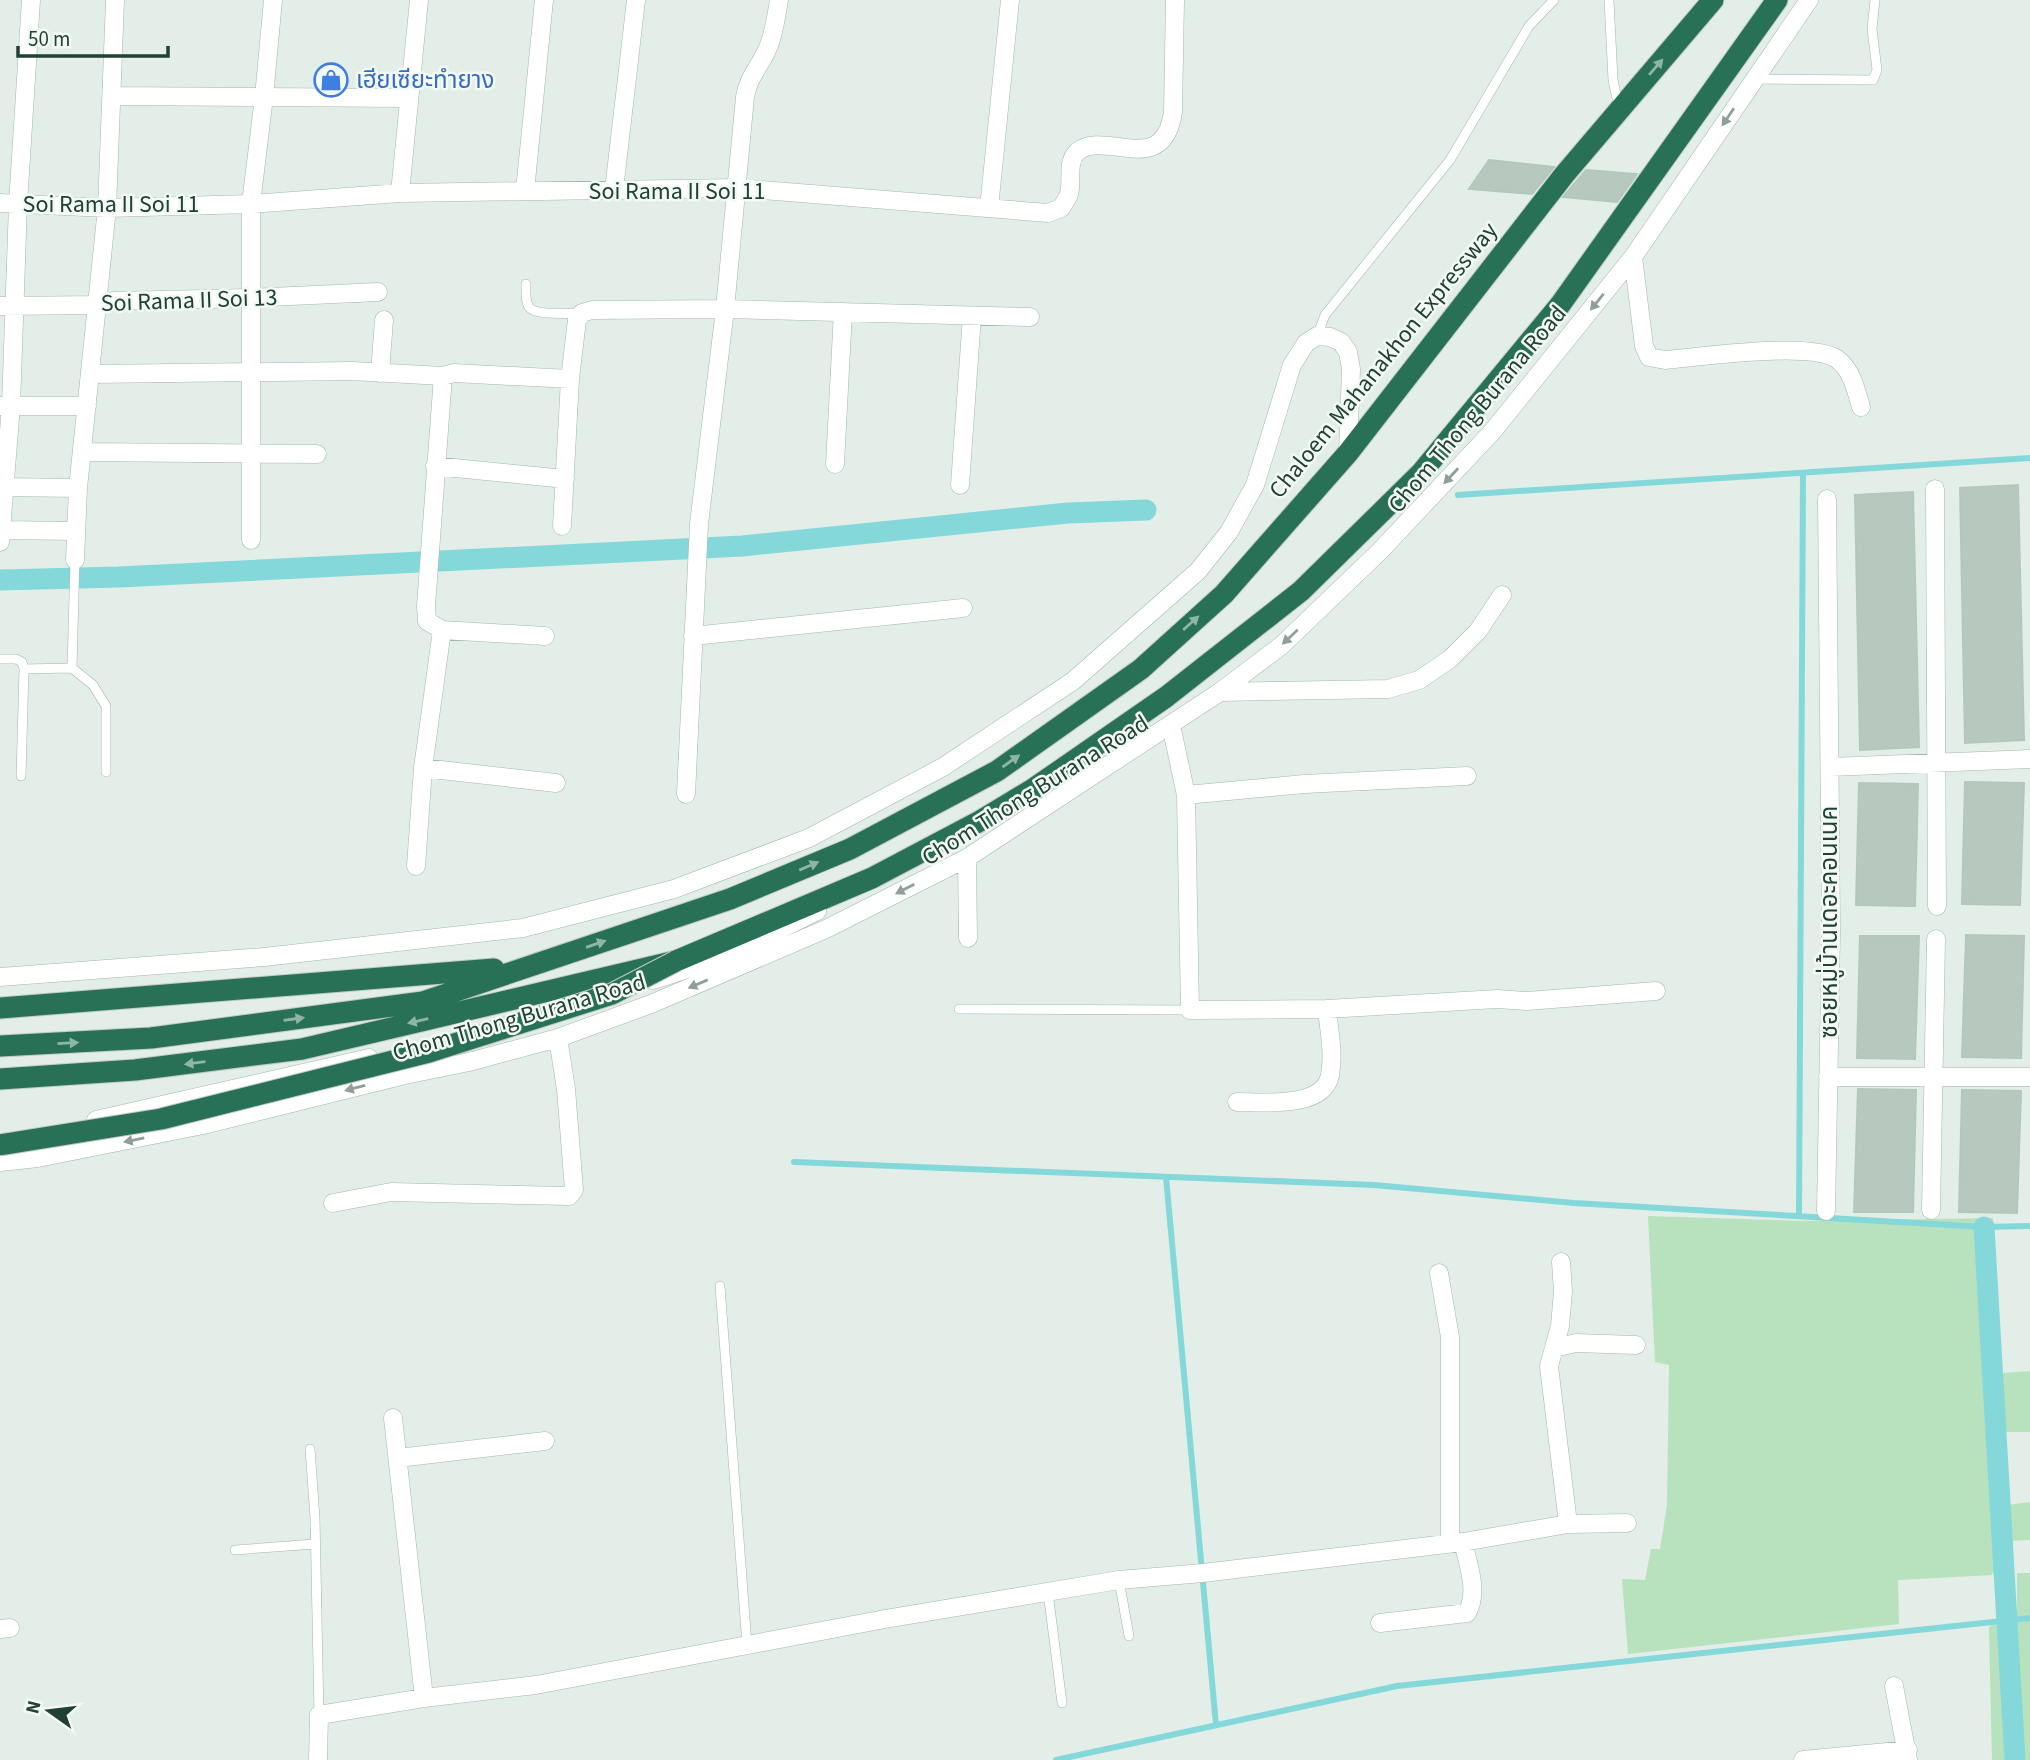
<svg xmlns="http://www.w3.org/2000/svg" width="2030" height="1760" font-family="'Source Sans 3','Noto Sans Thai',sans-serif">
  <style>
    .green { fill: #b8e1bd }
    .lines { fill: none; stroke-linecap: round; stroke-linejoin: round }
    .stream { stroke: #84d8d9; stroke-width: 6 }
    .canal { stroke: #84d8d9; stroke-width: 21 }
    .building { fill: #b7c9bf; stroke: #b3c8bd; stroke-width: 2 }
    .service-casing { stroke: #a4b7ad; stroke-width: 10 }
    .minor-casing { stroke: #a4b7ad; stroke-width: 19 }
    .motorway-casing { stroke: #c1cac6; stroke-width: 23 }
    .service { stroke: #fff; stroke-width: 9 }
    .minor { stroke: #fff; stroke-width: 18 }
    .motorway { stroke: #287157; stroke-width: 21 }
    .motorway-bridge-casing { stroke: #c1cac6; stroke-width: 23; stroke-linecap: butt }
    .motorway-bridge { stroke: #287157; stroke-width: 21 }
    .oneway { fill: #8eb6a6 }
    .oneway2 { fill: #90a099 }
    .labels { text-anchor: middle; stroke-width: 5; stroke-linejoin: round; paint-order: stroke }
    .shop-label { font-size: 24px; fill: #366cbe; stroke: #f3faf5; text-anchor: start }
    .street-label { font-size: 24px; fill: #204133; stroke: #f3faf5 }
  </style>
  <rect width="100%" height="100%" fill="#e2eee7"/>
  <path class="green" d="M1648 1216 1803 1221 1993 1218 2002 1373 2030 1371V1432H2005L2008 1505 2030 1502V1540L2008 1541 1992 1575 1898 1580 1899 1624 1628 1654 1622 1579 1645 1580 1651 1549H1660L1667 1505 1669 1365 1655 1362Z
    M2017 1573H2030V1760H1992L1989 1627 2017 1610Z"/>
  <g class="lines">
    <path class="stream" d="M1458 495 2030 458
      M794 1162 1374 1185 1574 1203 1984 1227 2030 1226
      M1166 1177 1216 1725
      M1799 1216 1803 474
      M1056 1760 1397 1686 2030 1618"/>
    <path class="canal" d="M0 580 119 577 742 546 1068 513 1146 510
      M1984 1227 2015 1760"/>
  </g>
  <path class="building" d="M1489 160 1554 167 1532 194 1469 189Z
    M1586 170 1637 174 1617 202 1563 197Z
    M2018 485 2024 740 1965 743 1960 488Z
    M1913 492 1919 747 1860 750 1855 495Z
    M1965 782 2024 783 2020 905 1962 904Z
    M1859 783 1918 784 1915 906 1856 905Z
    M1966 935 2024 936 2021 1058 1962 1057Z
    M1860 936H1919L1915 1059 1857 1058Z
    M1858 1089 1916 1090 1913 1212H1854Z
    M1962 1090 2021 1091 2017 1213 1959 1212Z"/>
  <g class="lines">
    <defs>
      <path id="service" d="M1609 0 1613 80 1619 108
        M1754 79 1873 80 1877 70 1872 29 1875 0
        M526 284C526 290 525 302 529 307 535 316 570 313 581 313
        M1317 336 1325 315 1450 160 1529 26 1554 0
        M0 659H16L22 662 24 669 21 776
        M72 668 75 560
        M24 669 72 668 93 685 106 706V772
        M959 1009 1190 1010
        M720 1286 747 1645
        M310 1449 315 1518 319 1715
        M235 1550 315 1544
        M1119 1580 1129 1636
        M1048 1592 1062 1703"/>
      <path id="minor" d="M112 96 409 98
        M614 190 636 0
        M525 191 544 0
        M400 193 419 0
        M0 203 107 208 251 204 400 193 738 188 1048 213 1061 208C1064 203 1068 198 1069 194 1073 180 1066 163 1077 152 1104 128 1163 180 1173 112L1175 0
        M989 208 1010 0
        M1633 257 1644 346 1649 357 1665 360C1701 357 1810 341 1837 359 1852 370 1856 390 1861 407
        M0 306 99 305 114 301 251 298 378 292
        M380 373 384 320
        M91 374 352 371 443 376
        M0 406H87
        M82 452 317 454
        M835 464 843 312
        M435 466 565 479
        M960 485 972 316
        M0 487 78 488
        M1935 489 1937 906
        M562 526 570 379 577 320 582 313 592 310 725 309 1030 317
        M0 530 76 531
        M251 540V204L264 97 273 0
        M0 542 11 406 18 204 31 0
        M75 560 78 488 107 208 115 0
        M442 630 545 636
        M693 636 963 608
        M1220 692 1388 689 1419 680 1450 659 1478 631 1502 595
        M1171 725 1186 795 1190 1010 1327 1009 1497 999 1527 1001 1656 991
        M1830 767 2030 759
        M423 768 556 783
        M686 794 699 524 725 309 745 97C748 78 759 67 767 50 774 35 776 17 779 0
        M1186 795 1304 784 1467 776
        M967 858 968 938
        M416 866 423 768 442 630 427 621 426 606 443 376 454 373 570 379
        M0 977 264 957 523 928 674 889 809 838 943 767 1073 681 1198 571 1229 532 1255 485 1292 365 1306 343 1317 336 1330 337 1341 342 1348 352 1351 369 1348 453
        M653 980C710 963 764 938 817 911
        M1828 1077H2030
        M1237 1102C1262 1102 1324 1109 1330 1075 1334 1053 1329 1030 1327 1009
        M96 1120 369 1058
        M0 1162 38 1158 203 1125 405 1075 469 1062 558 1038 651 1004 826 929 967 858 1220 692 1282 645 1380 551 1492 432 1633 257 1809 0
        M333 1203 391 1192 569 1196 574 1190 566 1089 558 1038
        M1931 1210 1936 939
        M1826 1211 1831 931 1827 499
        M1561 1262 1563 1291 1560 1326 1549 1366 1568 1524
        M1439 1273 1450 1337V1542
        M1554 1348 1576 1343 1636 1345
        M393 1418 424 1698
        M398 1458 545 1441
        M1380 1623 1467 1613C1479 1592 1468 1564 1463 1542
        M0 1629 10 1628
        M1894 1686 1908 1760
        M318 1760 319 1715 424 1698 536 1685 885 1619 1119 1580 1203 1573 1463 1542 1568 1524 1627 1523
        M1803 1760 1908 1750"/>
      <path id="motorway" d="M0 1008 494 969
        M0 1046 151 1038 423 1002 730 899 850 849 997 771 1141 669 1224 594 1348 453 1564 175 1713 0
        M0 1079 135 1070 302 1049 676 961 872 878 980 821 1033 789 1166 697 1301 591 1421 473 1560 305 1777 0"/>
    </defs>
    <use href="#service" class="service-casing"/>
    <use href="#minor" class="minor-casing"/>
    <use href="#motorway" class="motorway-casing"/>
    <use href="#service" class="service"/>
    <use href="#minor" class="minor"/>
    <use href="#motorway" class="motorway"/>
    <defs>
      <path id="motorway-bridge" d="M0 1145 161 1119 429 1052 612 994 676 961"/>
    </defs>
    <use href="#motorway-bridge" class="motorway-bridge-casing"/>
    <use href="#motorway-bridge" class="motorway-bridge"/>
  </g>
  <defs><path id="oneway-solid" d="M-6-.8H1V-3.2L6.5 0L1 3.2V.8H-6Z" transform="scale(1.75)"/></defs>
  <g class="oneway">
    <use href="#oneway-solid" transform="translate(1656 67) rotate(-49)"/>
    <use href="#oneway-solid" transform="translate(1191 623) rotate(-42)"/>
    <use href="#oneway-solid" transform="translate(1011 761) rotate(-35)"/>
    <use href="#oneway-solid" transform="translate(809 866) rotate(-23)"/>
    <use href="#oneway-solid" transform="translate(596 944) rotate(-19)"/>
    <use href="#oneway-solid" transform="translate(294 1019) rotate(-8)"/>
    <use href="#oneway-solid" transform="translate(418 1021) rotate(167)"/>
    <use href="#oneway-solid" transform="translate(68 1043) rotate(-3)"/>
    <use href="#oneway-solid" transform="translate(195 1063) rotate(173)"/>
  </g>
  <g class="oneway2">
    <use href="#oneway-solid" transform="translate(1728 117) rotate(124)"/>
    <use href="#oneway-solid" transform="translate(1597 302) rotate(129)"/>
    <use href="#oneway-solid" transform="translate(1451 476) rotate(133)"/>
    <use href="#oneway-solid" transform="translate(1290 637) rotate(137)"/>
    <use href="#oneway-solid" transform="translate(905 889) rotate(153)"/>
    <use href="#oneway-solid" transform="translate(698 984) rotate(157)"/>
    <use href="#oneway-solid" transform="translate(355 1088) rotate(165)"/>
    <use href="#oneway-solid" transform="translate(134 1140) rotate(168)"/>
  </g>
  <defs>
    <symbol id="shop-ring" viewBox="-11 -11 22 22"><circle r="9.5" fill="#f3faf5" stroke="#3f7fe0" stroke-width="1.5"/><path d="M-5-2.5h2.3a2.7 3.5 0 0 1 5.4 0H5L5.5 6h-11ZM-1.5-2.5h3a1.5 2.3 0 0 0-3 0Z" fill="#3f7fe0"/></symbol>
  </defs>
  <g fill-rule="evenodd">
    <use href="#shop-ring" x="312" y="61" width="38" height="38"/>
  </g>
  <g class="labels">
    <g class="shop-label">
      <text x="356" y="88">เฮียเซียะทำยาง</text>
    </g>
    <g class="street-label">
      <text x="677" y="199">Soi Rama II Soi 11</text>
      <text x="111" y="212">Soi Rama II Soi 11</text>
      <text transform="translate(189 300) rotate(-2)" y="8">Soi Rama II Soi 13</text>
      <text transform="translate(1383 360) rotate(-51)" y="8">Chaloem Mahanakhon Expressway</text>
      <text transform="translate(1477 409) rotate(-50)" y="8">Chom Thong Burana Road</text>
      <text transform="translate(1035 790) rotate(-32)" y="8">Chom Thong Burana Road</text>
      <text transform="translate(1829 922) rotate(-90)" y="8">ซอยหมู่บ้านเดอะคอนเนค</text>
      <text transform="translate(519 1017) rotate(-16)" y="8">Chom Thong Burana Road</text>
    </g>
  </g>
  <g transform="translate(49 1711) rotate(284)" stroke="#f3faf5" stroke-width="5" paint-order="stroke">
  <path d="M0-5L12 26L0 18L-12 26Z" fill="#204133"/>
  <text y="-10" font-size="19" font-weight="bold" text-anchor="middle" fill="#204133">N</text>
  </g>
  <path d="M18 46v10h150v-10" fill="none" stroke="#204133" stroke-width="3.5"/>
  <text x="28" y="46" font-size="21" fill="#204133" stroke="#f3faf5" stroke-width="5" paint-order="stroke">50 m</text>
</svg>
